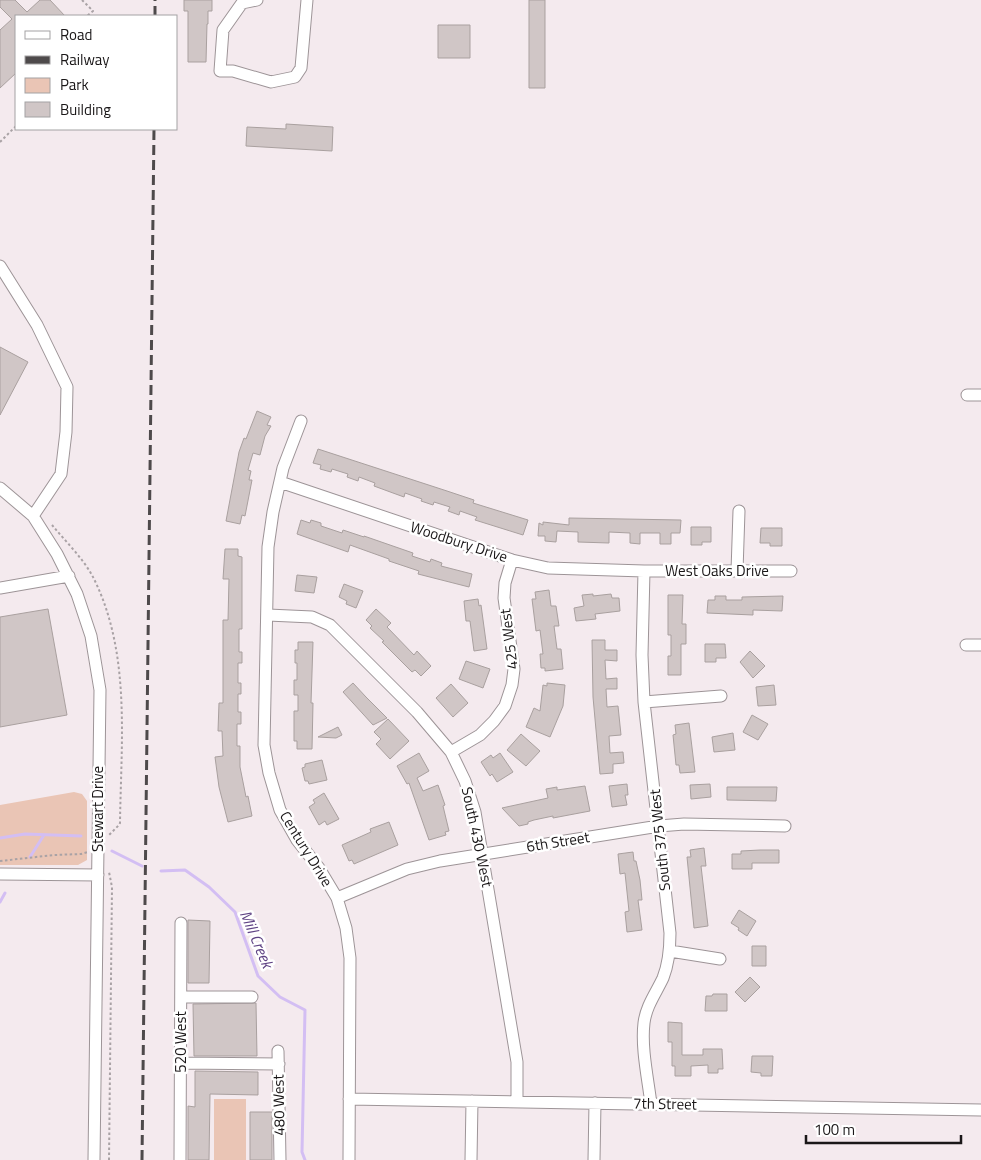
<svg xmlns="http://www.w3.org/2000/svg" width="981" height="1160" font-family="'Titillium Web',sans-serif">
  <style>
    .green { fill: #eac5b5 }
    .lines { fill: none; stroke-linecap: round; stroke-linejoin: round }
    .stream { stroke: #d3bef3; stroke-width: 3 }
    .building { fill: #d0c6c6; stroke: #a9a09f }
    .minor-casing { stroke: #9d9497; stroke-width: 13 }
    .path { stroke: #a9a2a5; stroke-width: 2; stroke-dasharray: 2.5 2.5; stroke-linecap: butt }
    .minor { stroke: #fff; stroke-width: 11 }
    .rail { stroke: #4e4a4b; stroke-width: 3; stroke-dasharray: 10 5; stroke-linecap: butt }
    .labels { text-anchor: middle; stroke-width: 5; stroke-linejoin: round; paint-order: stroke }
    .street-label { font-size: 15px; fill: #1a1718; stroke: #fff }
    .water-label { font-size: 16px; font-style: italic; fill: #5f4384; stroke: #fff }
  </style>
  <rect width="100%" height="100%" fill="#f4eaee"/>
  <path class="green" d="M74 792 82 794 87 801V860L78 865H0V805Z
    M214 1099H246V1160H214Z"/>
  <g class="lines">
    <path class="stream" d="M0 838 25 834 81 836
      M112 851 142 866
      M30 857 44 835
      M161 871 185 870 209 887 235 912 258 976 280 997 305 1010 302 1152 305 1160
      M0 902 5 893"/>
  </g>
  <path class="building" d="M0 0H15L27 12 40 0H50L65 16H16V73L0 88V30L12 19 0 7Z
    M184 0H212V11H208V24H207L206 62H188V11H184Z
    M529 0H545V88H529Z
    M438 25H470V58H438Z
    M286 124 333 127 332 151 246 146 247 127 286 129Z
    M0 347 28 362 0 415Z
    M257 411 271 417 267 425 271 426 265 436 260 455 253 453 248 470 251 471 249 480H252L245 516 242 515 240 524 226 521 239 452 244 438 246 439Z
    M318 449 447 491 474 500 473 503 528 520 523 535 475 520 477 517 460 511 459 515 448 511 450 507 434 502 433 505 421 501 422 499 405 493 404 497 393 493 374 486 375 483 359 477 358 481 347 477 348 474 332 469 331 472 320 469 321 465 313 463Z
    M569 518 681 520 680 533H671V544H660V533H640V544L630 543V533L609 532V543L578 542V532L557 531 556 542 545 541V536H538L539 523 543 525V522L569 525Z
    M301 520 310 523 311 520 321 523V526L342 533 343 530 364 537V536L413 553 412 556 430 562 431 559 442 563 441 566 472 574 469 587 418 574 419 571 389 561V559L350 545 348 552 297 534Z
    M691 527H711V542H702V545H691Z
    M761 528H782V546H770V543H760Z
    M225 549H238V556L242 557V629H239V652H242V663H238V683H241V694H238V712H241V724H237V746H240V767L246 797 248 796 252 816 228 822 219 787 215 757 223 756 222 731H218L219 703H223V620H228L229 579H223Z
    M297 575 317 577 314 593 295 591Z
    M344 584 363 591 356 608 346 604 347 601 339 597Z
    M549 590 551 606H556L559 626H554L557 649H561L563 669 545 671V668H541L540 654H543L540 630 536 631 532 599H536L535 592Z
    M593 594V596L611 594 612 598H619L620 611 595 614 596 619 576 621 574 608 584 606 582 595Z
    M668 595H683L682 624H686V644H681V675H668V656H671V635H668Z
    M715 596H726V600H742V597L783 596 782 611 753 610V615L707 613 708 600H715Z
    M478 599 479 606 481 605 487 649 474 651 470 621H466L464 601Z
    M48 609 67 715 0 727V617Z
    M376 609 391 623 387 627 414 655 417 651 431 666 421 676 415 670 412 672 382 642 384 641 370 628 372 626 366 620Z
    M592 640H605V650H617V661L605 660 606 679 617 678V689H606L607 707 618 706 621 735 609 736 610 753 623 752 624 763 613 764V773L600 774 593 697Z
    M298 642H313L311 703H313L312 749H297V741H294V711H298V695H294V680H297V663H295V650H298Z
    M705 644H725L726 658H716V662H705Z
    M750 651 765 666 753 678 740 662Z
    M466 661 490 669 483 688 459 679Z
    M353 683 366 697 387 718 373 725 343 692Z
    M547 683 565 685 563 706 550 737 526 727 534 708 540 711 543 685 547 686Z
    M451 684 468 703 453 717 436 698Z
    M774 685 776 705 758 706 756 687Z
    M752 715 768 724 758 740 743 732Z
    M388 719 409 741 390 759 376 744 381 739 374 732Z
    M689 723 695 772 680 773 679 765H676L673 735 676 734 675 725Z
    M338 727 342 735 336 738 318 737Z
    M733 733 735 750 714 752 712 737Z
    M521 734 540 751 526 766 507 750Z
    M419 753 429 771 417 778 423 791 438 785 445 805 443 806 449 831 445 832 446 835 429 840 409 783 407 784 397 766Z
    M500 753 513 772 497 782 492 774 490 776 481 762 491 755 493 758Z
    M322 760 327 780 309 784 308 781H305L302 768 305 767V764Z
    M627 784 628 795H625L627 805 612 807 609 786Z
    M710 784 711 797 691 799 690 785Z
    M585 786 590 811 553 818V816L534 820 528 822V824L519 826 502 808 548 798 546 789 557 787V790Z
    M727 787H777L776 801 727 800Z
    M324 793 339 819 327 825 325 821 319 825 309 807 315 803 313 800Z
    M389 822 398 845 354 864 352 860 349 861 342 845 371 832 370 829Z
    M704 848 706 866H701L708 926 694 928 687 857H691L690 850Z
    M760 850H779V863H752V869H732V854H741V851Z
    M633 852 634 861H636L640 880 642 900H638L642 930 627 932 625 912 629 911 625 873 620 874 618 854Z
    M739 910 756 921 747 936 738 930 739 928 731 923Z
    M188 920 210 921 209 983H188Z
    M752 946H766V966H752Z
    M750 977 760 987 745 1002 735 992Z
    M713 994H727V1011H705L706 996H712Z
    M256 1003 257 1056H194L193 1004Z
    M668 1022 682 1023V1055H703V1049H722L723 1069H718V1073H708V1065L691 1066V1076H675V1066H672V1042H668Z
    M752 1056H773L772 1076H761V1073L751 1072Z
    M195 1071 258 1072V1095L210 1094 209 1160H188V1106L195 1107Z
    M250 1112H272V1160H250Z"/>
  <g class="lines">
    <defs>
      <path id="minor" d="M257 0 242 3 223 30 220 71H233L271 82 295 77 301 68 307 0
        M0 266 37 325 67 387 66 432 61 474 33 516
        M967 395H981
        M301 421 283 468 273 512 268 547 264 745 269 773 280 810 297 840 319 868 337 898 346 928 350 958 349 1160
        M280 482 512 560 548 568 644 571H791
        M0 488 33 516 57 554 77 594 91 636 100 690 94 1160
        M644 571 642 655 644 702 670 933C670 948 669 963 663 978 656 993 646 1006 644 1023 641 1048 648 1079 651 1104
        M737 571 739 511
        M0 588 69 576
        M268 615 312 617 330 625 417 712 451 752 465 781 475 812 517 1062V1102
        M966 645H981
        M644 702 721 696
        M451 752 480 735 494 721 505 706 512 685 514 669 504 598 505 583 512 560
        M0 874 98 875
        M337 898 407 869 440 861 659 826 684 824 785 826
        M670 951 720 959
        M181 997H252
        M278 1051 280 1160
        M181 1063 279 1064
        M349 1099 981 1110
        M180 1160 181 923
        M471 1160 472 1101
        M594 1160 595 1103"/>
    </defs>
    <use href="#minor" class="minor-casing"/>
    <path class="path" d="M82 0 93 11 87 16
      M0 142 16 126
      M52 525C66 542 84 559 94 579 131 654 121 742 120 823L119 825 109 835
      M0 861 54 855 81 854 88 852
      M109 1160 112 887 109 872"/>
    <use href="#minor" class="minor"/>
    <path class="rail" d="M155 16V0
      M142 1160 154 129"/>
  </g>
  <g class="labels">
    <g class="street-label">
      <text transform="translate(459 542) rotate(18)" y="5">Woodbury Drive</text>
      <text x="717" y="576">West Oaks Drive</text>
      <text transform="translate(509 639) rotate(-97)" y="5">425 West</text>
      <text transform="translate(98 809) rotate(-90)" y="5">Stewart Drive</text>
      <text transform="translate(477 837) rotate(78)" y="5">South 430 West</text>
      <text transform="translate(660 840) rotate(-96)" y="5">South 375 West</text>
      <text transform="translate(558 842) rotate(-9)" y="5">6th Street</text>
      <text transform="translate(306 849) rotate(58)" y="5">Century Drive</text>
      <text transform="translate(181 1042) rotate(-90)" y="5">520 West</text>
      <text transform="translate(665 1104) rotate(1)" y="5">7th Street</text>
      <text transform="translate(279 1105) rotate(-91)" y="5">480 West</text>
    </g>
    <g class="water-label">
      <text transform="translate(257 939) rotate(67)" y="6">Mill Creek</text>
    </g>
  </g>
  <rect x="15" y="15" width="162" height="115" fill="#ffffff" stroke="#a3a2a3"/>
  <rect x="25" y="31" width="25" height="8" fill="#ffffff" stroke="#a3a2a3"/>
  <text x="60" y="40" font-size="15" fill="#1a1718">Road</text>
  <rect x="25" y="56" width="25" height="8" fill="#4e4a4b" stroke="#a3a2a3"/>
  <text x="60" y="65" font-size="15" fill="#1a1718">Railway</text>
  <rect x="25" y="78" width="25" height="15" fill="#eac5b5" stroke="#a3a2a3"/>
  <text x="60" y="90" font-size="15" fill="#1a1718">Park</text>
  <rect x="25" y="102" width="25" height="15" fill="#d0c6c6" stroke="#a3a2a3"/>
  <text x="60" y="115" font-size="15" fill="#1a1718">Building</text>
  <path d="M806 1135v8h155v-8" fill="none" stroke="#1a1718" stroke-width="2.5"/>
  <text x="814" y="1135" font-size="15" fill="#1a1718" stroke="#ffffff" stroke-width="4" paint-order="stroke">100 m</text>
</svg>
